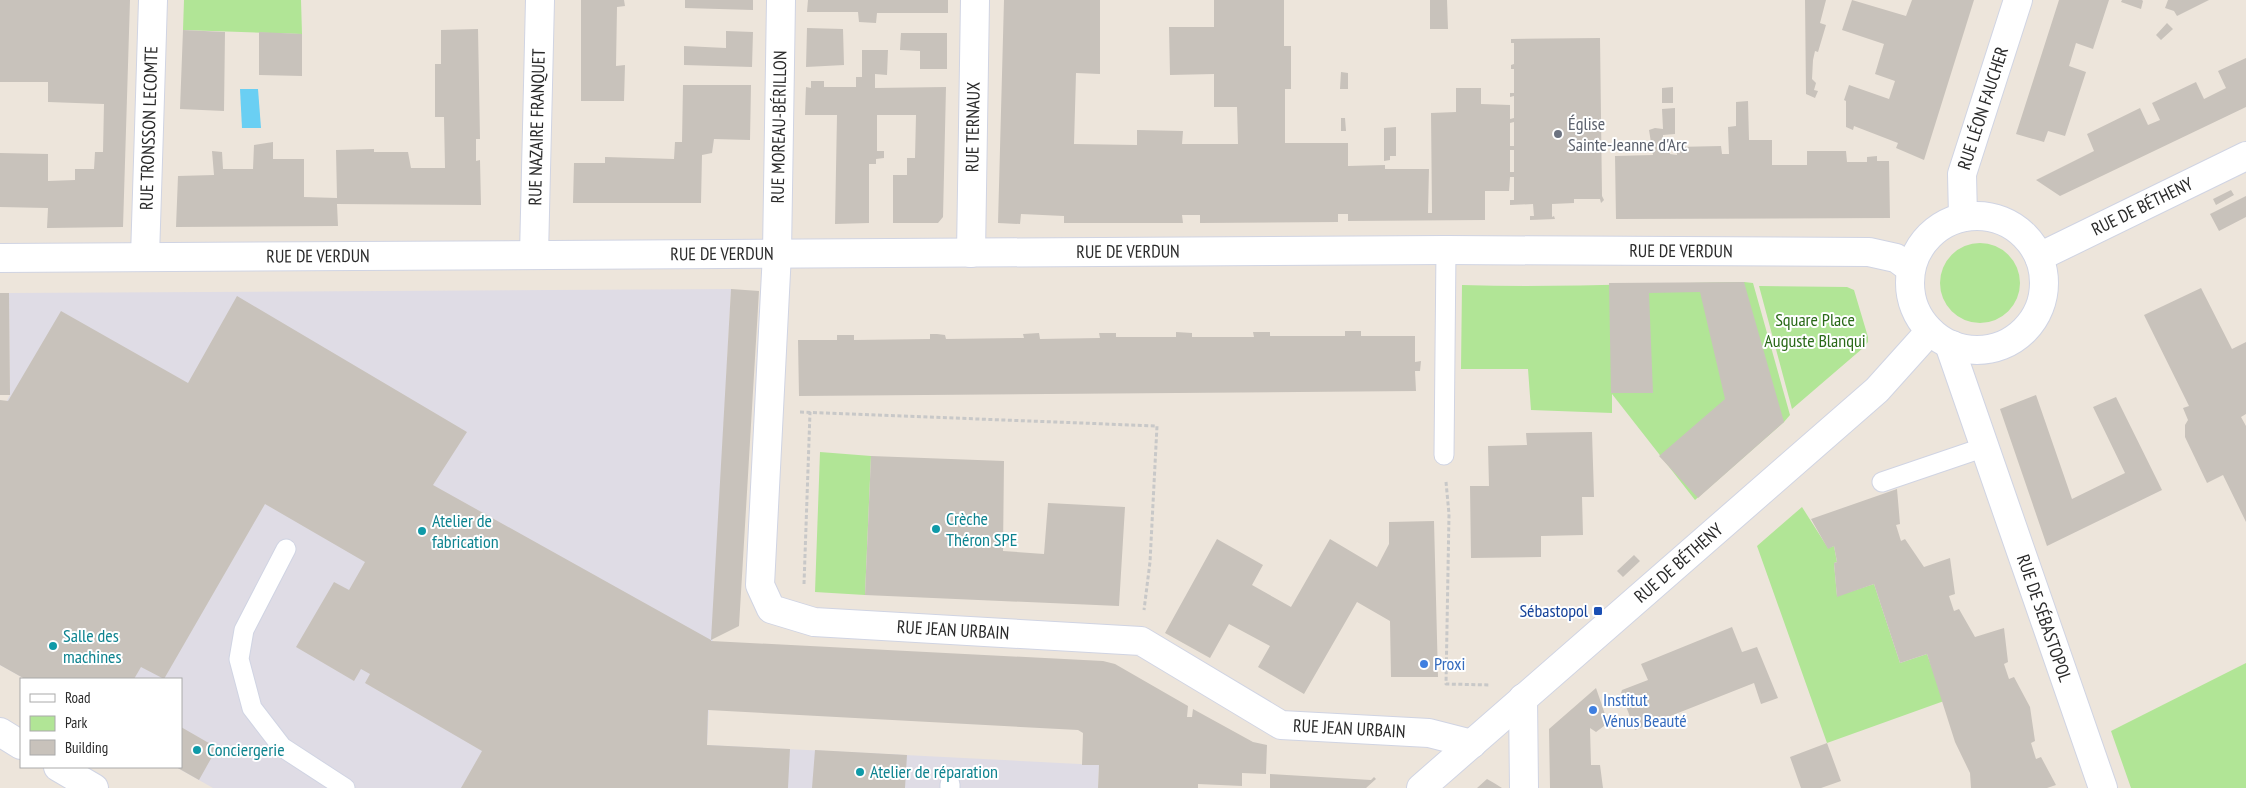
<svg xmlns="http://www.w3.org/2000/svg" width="2246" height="788" font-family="'PT Sans Narrow',sans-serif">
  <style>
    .industrial { fill: #dfdce5 }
    .green { fill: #b1e596 }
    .water { fill: #6acff3 }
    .building { fill: #c8c2bb; fill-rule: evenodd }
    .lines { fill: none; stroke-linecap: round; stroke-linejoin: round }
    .service-casing { stroke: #d0d4e3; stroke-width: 21 }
    .minor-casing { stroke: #d0d4e3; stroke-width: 30 }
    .secondary-casing { stroke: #d0d4e3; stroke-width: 30 }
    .path { stroke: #c8c8c8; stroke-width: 3; stroke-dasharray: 4 2.5; stroke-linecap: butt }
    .service { stroke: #fff; stroke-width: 19 }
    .minor { stroke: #fff; stroke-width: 28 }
    .secondary { stroke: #fff; stroke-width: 28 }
    .worship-dot { fill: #6b7280; stroke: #fff; stroke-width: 2 }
    .culture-dot { fill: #0f9aa8; stroke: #fff; stroke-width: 2 }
    .transit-dot { fill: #1a4fb4; stroke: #fff; stroke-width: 2 }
    .shop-dot { fill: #3f7fe0; stroke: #fff; stroke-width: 2 }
    .labels { text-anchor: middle; stroke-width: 4; stroke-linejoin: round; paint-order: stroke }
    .street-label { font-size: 18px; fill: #2a2a2a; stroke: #fff }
    .worship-label { font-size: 18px; fill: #5b616d; stroke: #fff; text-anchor: start }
    .park-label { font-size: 18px; fill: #296917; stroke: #fff }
    .culture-label { font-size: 18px; fill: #0d838f; stroke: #fff; text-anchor: start }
    .transit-label { font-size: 18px; fill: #164399; stroke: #fff; text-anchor: end }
    .shop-label { font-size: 18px; fill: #366cbe; stroke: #fff; text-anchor: start }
  </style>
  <rect width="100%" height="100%" fill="#ede5db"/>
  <path class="industrial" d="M731 289 707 745 1099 765 1098 788H213L176 767H181V679H25L0 665V413L10 395 9 293Z"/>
  <path class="green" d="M184 0H301L302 34 183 30Z
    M1940 283a40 40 0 1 1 80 0a40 40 0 1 1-80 0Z
    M1744 282 1753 283 1790 415 1784 422 1695 500 1612 394V413L1531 410 1528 369H1461L1462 285C1556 288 1650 283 1744 282Z
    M1759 286 1847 287 1854 290 1868 337V342L1863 348 1792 409Z
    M820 452 871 456 865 595 815 592Z
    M1802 507 1828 548 1834 546 1837 562 1834 563 1837 596 1874 584 1900 663 1927 654 1944 701 1827 743 1757 546Z
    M2246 663V788H2131L2111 731Z"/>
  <path class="water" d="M240 89H258L261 128H242Z"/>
  <path class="building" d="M0 0H130L123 227 47 228 48 208 0 207V153L48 154V181L75 180V169H94L95 152H103L104 104 48 102V82H0Z
    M581 0H624L625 6 617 7 616 66 625 65 624 101H581Z
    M685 0H753V10L685 8Z
    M808 0H948V13H877L876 23 859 22 858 12H807Z
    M1004 0H1100V74L1076 73 1074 144 1137 145V130L1183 131 1182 144H1238L1237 107H1214V74L1170 75 1169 27H1214V0H1284V46H1291V89H1285V143H1348V166L1385 165V169H1429L1428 213H1432L1431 113 1456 112V88H1481V104L1510 105V119L1514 118V96L1510 97V93H1514V69H1511V65L1514 64V43H1511V39L1600 38 1602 196 1604 200 1601 203 1600 199H1574V203L1552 204V217L1554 216 1555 219 1530 220V216H1534L1533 204 1510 205V200H1514V177H1510L1509 191H1485V220L1348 221V214H1338V222L1200 223V215H1182L1183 223H1064V216L1021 214 1020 224 998 223ZM1514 122V146H1510V123ZM1510 150H1514V172H1510Z
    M1430 0H1447L1448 29H1430Z
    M1805 0H1826L1820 23 1826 25 1818 52 1815 51 1813 60 1812 79 1816 83 1814 90 1818 91 1815 98 1806 94Z
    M1852 0 1906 16 1912 0H1974L1924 160 1896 148 1898 143 1854 126 1853 130 1846 127V101L1844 100 1849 85 1889 99 1895 81 1875 74 1884 44 1842 30Z
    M2059 0H2109L2093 49 2076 43 2069 66 2086 72 2065 136 2048 131 2044 142 2016 134Z
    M2122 0H2142L2143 1 2141 9 2121 2Z
    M2168 0H2209L2177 16 2174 11 2165 8Z
    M2167 23 2173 29 2161 40 2156 35Z
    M807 28 843 29 844 65 806 67Z
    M478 29 480 139H476V161L480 160 481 205 337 204 338 226 176 227 178 176 214 175 212 151 222 152 223 169H253L254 145 273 142V159H304V197L337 198 336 150 374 149V152H408L411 168H445L444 117H435V64H441V30Z
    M183 30 225 32 224 111 180 109Z
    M726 31 753 32 752 67 684 65V46L726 48Z
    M259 32 302 34V76L259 75Z
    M901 33H947V69H920V51L900 50Z
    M862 50H888L887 75 875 74V88L946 87 943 217 938 223H893V175H907V158H915L916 115H877V151H884V158L876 159V164H869V223L835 224 837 115H805L806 87 811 88V81H824V87H856V77H862Z
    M2246 58V107L2060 196 2036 180 2094 151 2087 134 2140 108 2148 125 2160 120 2152 103 2196 82 2204 99 2226 88 2218 71Z
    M1341 72 1348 73V89H1340Z
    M683 85H751L750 140 714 139 712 153 702 155 701 203H573L574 163H605V157L674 159 675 142H682Z
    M1673 87V103H1662V88Z
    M1748 101 1749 140H1772V165H1807V151H1846L1847 162H1867V157L1877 156V161H1889L1890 218 1616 219 1615 156 1653 155 1649 130 1655 128 1663 129 1662 109 1675 108V134L1663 135V147H1669L1670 154 1677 155 1676 147 1721 146 1722 154H1729L1728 127 1736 126V102Z
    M1341 118H1345L1346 131H1341Z
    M1396 127V156H1390V160L1384 161V128Z
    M2231 190 2234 195 2216 205 2213 199Z
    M2246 196V217L2219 231 2210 214Z
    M1744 282 1784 422 1698 498 1659 456 1725 399 1700 292 1649 293 1653 393H1611L1609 283Z
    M2201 288 2232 349 2246 342V414L2241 417 2246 426V522L2223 475 2207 483 2185 437V425L2188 420 2183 408 2189 406 2144 315Z
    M731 289 759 291 739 626 711 640Z
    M0 293H9L10 395H0Z
    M237 296 467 432 433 485 711 640V641L1103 661 1115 664 1188 706 1187 717H1192L1193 709 1253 742 1267 745 1266 774 1242 773V786L1198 784V788H1098L1099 765H1082L1083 733 1078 730 708 710 707 745 790 749 788 788H461L482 751 365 683 370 674 361 669 354 681 296 647 334 582 349 590 365 562 265 504 164 679 141 667 134 679H25L0 665V400L8 401 61 311 188 383Z
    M1345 331H1361V336H1415V362L1421 361 1420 371H1415L1416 391 799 396 798 340H837V335H854V340L930 339V334H937L945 335 946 339 1024 338 1023 334 1039 333 1040 339 1100 338 1099 333H1116V337H1176V332L1192 333V337H1254L1253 332H1270V336H1345Z
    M2036 395 2072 499 2125 473 2093 407 2116 397 2162 490 2047 546 2000 409Z
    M1592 432 1594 497H1582L1583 535 1541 536V557L1471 558 1470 486H1489L1488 446 1527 445 1526 433Z
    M871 456 1004 461 1003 551 1044 554 1048 503 1125 507 1119 606 865 595Z
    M1897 489 1900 524 1896 525 1901 541 1905 539 1924 567 1950 558 1955 594 1949 596 1954 611 1959 609 1975 637 2004 628 2008 662 2004 664 2009 679 2014 677 2030 707 2035 741 2031 743 2036 759 2041 757 2056 785 2047 788H1971L1970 773 1955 742 1927 654 1900 663 1874 584 1837 597 1834 563 1837 562 1834 546 1828 549 1811 519Z
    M1434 521 1438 677H1391L1390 621 1357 602 1304 694 1258 667 1270 646 1229 624 1210 658 1165 633 1217 539 1263 565 1252 585 1291 607 1330 539 1377 567 1389 544V522Z
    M1634 555 1640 561 1623 577 1617 571Z
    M1732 627 1742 652 1757 647 1778 698 1761 704 1754 683 1635 730 1621 693 1622 690 1648 680 1641 664Z
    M1596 688 1608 723 1596 732 1590 728 1591 765H1600L1603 788H1550L1549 729Z
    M181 727 214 746 213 755 199 780 176 767H181Z
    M1827 743 1841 781 1821 788H1801L1790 757Z
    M815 750 907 755 905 788H812Z
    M1270 774 1371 780 1374 777 1376 779 1366 788H1270Z
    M1487 779 1494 783 1502 788H1477Z"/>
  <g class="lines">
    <defs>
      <path id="service" d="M1444 455 1446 250
        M1882 482 1985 447
        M286 549 244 630 239 659 252 708 282 747 345 788
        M950 788V784"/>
      <g id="minor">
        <path id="s1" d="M781 0 777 253 760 585 771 609 814 622 1141 641 1281 725 1429 733 1472 744"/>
        <path id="s2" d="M971 253 975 0"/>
        <path id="s3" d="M534 255 540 0"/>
        <path id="s4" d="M145 257 153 0"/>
        <path id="s5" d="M0 258 1446 250 1869 252 1896 258 1911 269"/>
        <path id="s6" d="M1952 345 1951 350 2103 788"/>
        <path d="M1523 698 1524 788"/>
      </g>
      <g id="secondary">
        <circle cx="1977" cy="283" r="67"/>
        <path id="s7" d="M1963 217 1962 174 2018 0"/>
        <path id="s8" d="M2039 257 2246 156"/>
        <path d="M0 732 21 745"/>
        <path d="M58 767 94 788"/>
        <path id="s9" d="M1421 788 1877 390 1930 331"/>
      </g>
    </defs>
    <use href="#service" class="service-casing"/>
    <use href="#minor" class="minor-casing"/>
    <use href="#secondary" class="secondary-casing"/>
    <path class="path" d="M800 412 1157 426 1150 562 1144 610
      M1446 482 1449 514 1446 684 1490 685
      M804 584 810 412"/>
    <use href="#service" class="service"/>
    <use href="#minor" class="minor"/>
    <use href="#secondary" class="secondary"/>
  </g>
  <circle class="worship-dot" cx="1558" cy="134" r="5"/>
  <g class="culture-dot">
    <circle cx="936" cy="529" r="5"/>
    <circle cx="422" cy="531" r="5"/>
    <circle cx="53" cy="646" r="5"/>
    <circle cx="197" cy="750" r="5"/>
    <circle cx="860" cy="772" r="5"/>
  </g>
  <rect class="transit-dot" x="1593" y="606" width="10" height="10" rx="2.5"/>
  <g class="shop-dot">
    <circle cx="1424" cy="664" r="5"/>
    <circle cx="1593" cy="710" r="5"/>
  </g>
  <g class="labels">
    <g class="street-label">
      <text dy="6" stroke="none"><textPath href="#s7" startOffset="112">RUE LÉON FAUCHER</textPath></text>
      <text dy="6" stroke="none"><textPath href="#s2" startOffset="126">RUE TERNAUX</textPath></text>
      <text dy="6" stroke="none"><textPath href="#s3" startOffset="128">RUE NAZAIRE FRANQUET</textPath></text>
      <text transform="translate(779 127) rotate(-89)" y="6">RUE MOREAU-BÉRILLON</text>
      <text dy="6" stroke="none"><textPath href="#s4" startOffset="129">RUE TRONSSON LECOMTE</textPath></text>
      <text dy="6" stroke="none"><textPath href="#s8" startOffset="115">RUE DE BÉTHENY</textPath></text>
      <text dy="6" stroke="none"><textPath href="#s5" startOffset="1681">RUE DE VERDUN</textPath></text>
      <text dy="6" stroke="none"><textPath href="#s5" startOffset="1128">RUE DE VERDUN</textPath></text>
      <text dy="6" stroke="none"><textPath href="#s5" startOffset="722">RUE DE VERDUN</textPath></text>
      <text dy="6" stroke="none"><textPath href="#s5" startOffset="318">RUE DE VERDUN</textPath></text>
      <text dy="6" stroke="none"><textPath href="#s9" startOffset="342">RUE DE BÉTHENY</textPath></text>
      <text dy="6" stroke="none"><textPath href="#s6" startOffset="289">RUE DE SÉBASTOPOL</textPath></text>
      <text dy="6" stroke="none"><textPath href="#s1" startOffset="796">RUE JEAN URBAIN</textPath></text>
      <text dy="6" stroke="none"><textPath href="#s1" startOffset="1216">RUE JEAN URBAIN</textPath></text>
    </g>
    <g class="worship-label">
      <text x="1568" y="130">Église<tspan x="1568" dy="21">Sainte-Jeanne d'Arc</tspan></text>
    </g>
    <g class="park-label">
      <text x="1815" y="326">Square Place<tspan x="1815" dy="21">Auguste Blanqui</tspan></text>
    </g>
    <g class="culture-label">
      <text x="946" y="525">Crèche<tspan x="946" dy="21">Théron SPE</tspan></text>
      <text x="432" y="527">Atelier de<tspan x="432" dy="21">fabrication</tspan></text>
      <text x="63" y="642">Salle des<tspan x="63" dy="21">machines</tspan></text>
      <text x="207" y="756">Conciergerie</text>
      <text x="870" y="778">Atelier de réparation</text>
    </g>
    <g class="transit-label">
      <text x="1588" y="617">Sébastopol</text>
    </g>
    <g class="shop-label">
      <text x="1434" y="670">Proxi</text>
      <text x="1603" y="706">Institut<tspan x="1603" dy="21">Vénus Beauté</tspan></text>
    </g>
  </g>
  <rect x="20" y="678" width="162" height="90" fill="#ffffff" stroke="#aaaaaa"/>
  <rect x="30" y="694" width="25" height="8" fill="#ffffff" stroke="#aaaaaa"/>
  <text x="65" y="703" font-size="15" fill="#2a2a2a">Road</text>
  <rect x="30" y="716" width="25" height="15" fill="#b1e596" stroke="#aaaaaa"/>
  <text x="65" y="728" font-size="15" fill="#2a2a2a">Park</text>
  <rect x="30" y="740" width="25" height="15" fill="#c8c2bb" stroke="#aaaaaa"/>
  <text x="65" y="753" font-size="15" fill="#2a2a2a">Building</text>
</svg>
